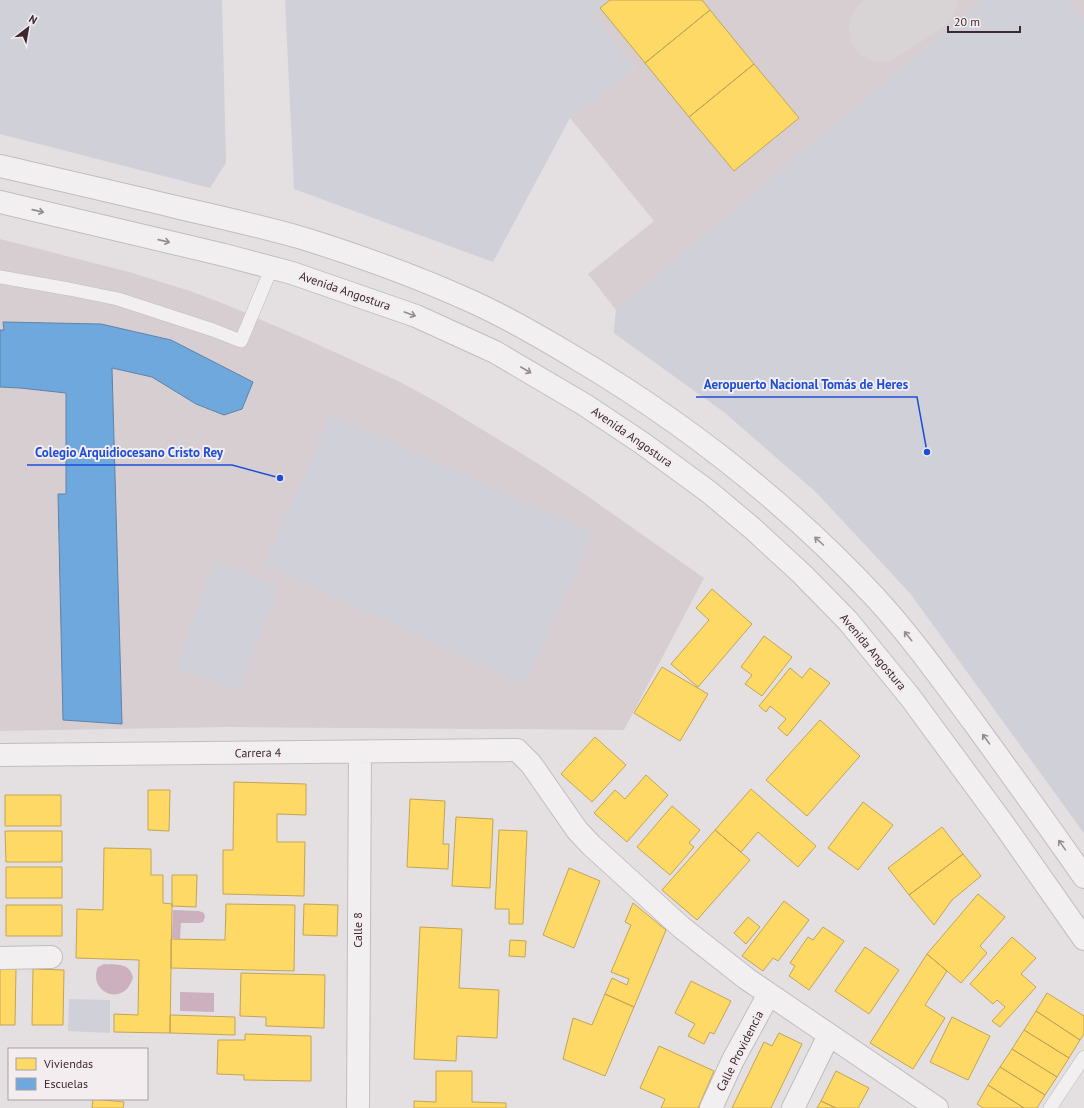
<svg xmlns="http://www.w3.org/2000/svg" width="1084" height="1108" font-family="'PT Sans',sans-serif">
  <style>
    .built { fill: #d7ced1 }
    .green { fill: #d0d0d8 }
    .water { fill: #ccb0be }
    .homes { fill: #ffd966; stroke: #c4a456 }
    .schools { fill: #6fa8dc; stroke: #5f82a8 }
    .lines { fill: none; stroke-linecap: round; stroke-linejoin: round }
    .taxiway { stroke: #d8d4d6; stroke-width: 65 }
    .lane-casing { stroke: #c1bdbf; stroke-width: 14 }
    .street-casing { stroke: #c1bdbf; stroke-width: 24 }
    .lane { stroke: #f1eff0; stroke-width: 13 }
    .street { stroke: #f1eff0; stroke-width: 22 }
    .oneway { stroke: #968c90 }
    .labels { text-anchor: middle; stroke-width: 4; stroke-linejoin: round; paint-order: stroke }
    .street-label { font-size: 12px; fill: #3b292f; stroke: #f4edf0 }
    .leader { fill: none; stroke: #1d4ed8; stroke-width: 1.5 }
    .callout-dot { fill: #1d4ed8; stroke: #f4edf0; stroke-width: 1.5 }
    .callout-label { font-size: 13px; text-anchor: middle; font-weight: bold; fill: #1d4ed8; stroke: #f4edf0; stroke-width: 4; stroke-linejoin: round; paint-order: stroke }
  </style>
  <rect width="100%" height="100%" fill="#e4e0e2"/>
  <path class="built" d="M582 0H1084V833L910 593 817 493 724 412 614 333 616 310 588 274 654 221 570 118 635 68Z
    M0 239 129 272 190 291 227 305 308 340 398 381 437 402 537 463 583 493 704 578 624 730 227 727 0 731Z"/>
  <path class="green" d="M0 0H222L226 163 210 188 0 134Z
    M285 0H610L593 14 635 68 570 118 493 262 294 189Z
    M982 0H1068L1084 22V833L910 593 817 493 724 412 614 333 616 310Z
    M331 415 593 533 525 684 264 565Z
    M214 562 278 585 240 691 176 668Z
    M69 999 110 1000V1033L68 1031Z"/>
  <path class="water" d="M173 910 199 911 204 913 205 917 203 922 199 923H181L180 939 172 938Z
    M104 964C116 965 130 962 133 978 123 1009 87 991 98 967Z
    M180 992 214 993V1012L180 1011Z"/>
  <path class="homes" d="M610 0H702L710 10 645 63 600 8Z
    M710 10 754 64 689 117 645 63Z
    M754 64 799 118 734 171 689 117Z
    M712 589 752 624 698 687 671 664 709 620 696 608Z
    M764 636 792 657 762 696 745 684 752 675 741 667Z
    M662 667 708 694 680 741 634 713Z
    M790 668 802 678 810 668 830 683 787 736 778 728 786 719 770 706 766 712 759 706Z
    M820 720 860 756 807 816 766 780Z
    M595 737 626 765 592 802 561 774Z
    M646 775 668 795 627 842 594 813 615 790 625 799Z
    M234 782 306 784V815L277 814V842H305L304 896 223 894V850H233Z
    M751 789 816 846 798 867 758 832 741 852 715 830Z
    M148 790H170L169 831 148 830Z
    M5 795H61V826H5Z
    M410 799 445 801 443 844H449L448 869 407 867Z
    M863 802 893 825 858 870 828 848Z
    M672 806 700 830 689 843 694 847 670 875 637 847Z
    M456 817 493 819 490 888 452 886Z
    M942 827 963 854 909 895 888 868Z
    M499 830 527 831 523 924H509V909H495Z
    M715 830 750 860 697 920 662 890Z
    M5 831H62V862H6Z
    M104 848 151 849V875H163V903L172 904V906L170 1033 114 1032V1014L138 1015 139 960 76 958 77 909 103 910Z
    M963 854 981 876 952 900 934 925 909 895Z
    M6 867H62V898H6Z
    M569 868 600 881 574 948 543 935Z
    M172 875H197L196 907 172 906Z
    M978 894 1005 917 980 946 987 953 961 983 927 954Z
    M784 901 809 920 778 961 773 958 763 971 742 956Z
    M633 903 666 930 634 1007 605 994 612 978 627 985 629 979 611 972 631 925 625 922Z
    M226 904 295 905 294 971 171 968V939L225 940Z
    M304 904 338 905 337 936 303 935Z
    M6 905H62V936H6Z
    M748 917 760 927 746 944 734 933Z
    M420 927 462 929 459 988 499 990 497 1038 457 1036 456 1061 414 1059Z
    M823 927 844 941 809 990 789 976 795 966 790 963 808 937 813 940Z
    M1012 937 1036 958 1021 974 1036 987 1000 1027 992 1021 1005 1007 997 1000 993 1004 970 984Z
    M510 940 526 941 525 957 509 956Z
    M865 947 899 970 869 1014 835 991Z
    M927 954 947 971 925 1005 945 1018 913 1069 870 1043Z
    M0 969H16L15 1025H0Z
    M33 969 64 970 63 1025H32Z
    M241 973 325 975 324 1028 266 1026V1017L240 1016Z
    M691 981 731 1001 714 1034 710 1032 704 1044 688 1036 695 1024 675 1013Z
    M1047 993 1084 1016V1034L1080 1040 1036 1011Z
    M605 994 634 1007 605 1076 563 1059 573 1018 592 1025Z
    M1036 1011 1080 1040 1069 1058 1024 1030Z
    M170 1015 235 1017V1035L170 1033Z
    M952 1017 990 1036 968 1080 930 1062Z
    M1024 1030 1069 1058 1057 1077 1012 1049Z
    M779 1033 802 1044 771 1108H732L764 1042 772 1046Z
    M245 1034 311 1036V1081L244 1080V1075L217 1074 218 1040H245Z
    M659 1046 714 1071 698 1108H661L665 1099 640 1088Z
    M1012 1049 1057 1077 1045 1095 1000 1067Z
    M1000 1067 1045 1095 1037 1108H1024L988 1085Z
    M436 1071H472V1102L506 1103V1108H414V1101L436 1102Z
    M836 1071 869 1088 858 1108H836L821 1101Z
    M988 1085 1024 1108H983L977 1104Z
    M93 1099 124 1102 123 1108H92Z
    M821 1101 836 1108H817Z"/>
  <path class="schools" d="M3 322 101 324 171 340 253 382 242 409 224 415 196 404 152 377 112 368 122 724 63 720 58 494H66V393L20 388 0 387V330H4Z"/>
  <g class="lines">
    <path class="taxiway" d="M881 29 925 0"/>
    <defs>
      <path id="lane" d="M0 277 69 289 118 299 213 330 241 341 272 267
        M1050 1108 1084 1057"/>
      <path id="street" d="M0 166C61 180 123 194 184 209 224 218 263 227 302 238 360 256 418 277 473 302 508 318 541 337 574 357 684 422 786 502 874 596 910 635 942 680 974 723 1011 774 1048 825 1084 877
        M0 202 224 255 292 273 416 316 495 352 585 405 642 443 709 492 752 528 802 574 848 621 910 697 1002 822 1084 939
        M0 755 517 750 531 764 577 830 591 845 681 927 747 979 937 1108
        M0 958 51 957
        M358 1108 360 752
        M711 1108 733 1060 769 994
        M793 1108 829 1035"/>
    </defs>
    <use href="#lane" class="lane-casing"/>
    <use href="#street" class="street-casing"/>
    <use href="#lane" class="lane"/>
    <use href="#street" class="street"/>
  </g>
  <defs><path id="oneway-shaft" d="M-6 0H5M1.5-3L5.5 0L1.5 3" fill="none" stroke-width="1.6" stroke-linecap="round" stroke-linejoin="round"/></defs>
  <g class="oneway">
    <use href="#oneway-shaft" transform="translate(38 211) rotate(13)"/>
    <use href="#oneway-shaft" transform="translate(164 241) rotate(13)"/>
    <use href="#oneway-shaft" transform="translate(410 314) rotate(20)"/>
    <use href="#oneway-shaft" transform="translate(526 370) rotate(30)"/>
    <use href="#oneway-shaft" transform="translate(819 541) rotate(-138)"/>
    <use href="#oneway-shaft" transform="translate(908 636) rotate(-129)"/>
    <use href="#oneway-shaft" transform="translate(986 739) rotate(-126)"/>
    <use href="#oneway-shaft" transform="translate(1062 845) rotate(-125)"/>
  </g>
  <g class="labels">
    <g class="street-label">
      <text transform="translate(345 291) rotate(19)" y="4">Avenida Angostura</text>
      <text transform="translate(632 437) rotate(35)" y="4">Avenida Angostura</text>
      <text transform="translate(873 652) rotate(50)" y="4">Avenida Angostura</text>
      <text transform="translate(258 753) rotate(-1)" y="4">Carrera 4</text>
      <text transform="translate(358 930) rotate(-90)" y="4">Calle 8</text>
      <text transform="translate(740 1051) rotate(-63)" y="4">Calle Providencia</text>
    </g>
  </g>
  <path class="leader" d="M927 452L917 397H696M280 478L232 465H27"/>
  <g class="callout-dot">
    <circle cx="927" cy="452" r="4"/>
    <circle cx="280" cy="478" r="4"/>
  </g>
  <g class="callout-label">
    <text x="806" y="389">Aeropuerto Nacional Tomás de Heres</text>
    <text x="129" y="457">Colegio Arquidiocesano Cristo Rey</text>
  </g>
  <rect x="8" y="1048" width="140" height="52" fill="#f4edf0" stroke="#aa9fa3"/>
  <rect x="16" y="1058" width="20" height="12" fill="#ffd966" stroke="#aa9fa3"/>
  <text x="44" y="1068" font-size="12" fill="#3b292f">Viviendas</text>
  <rect x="16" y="1078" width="20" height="12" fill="#6fa8dc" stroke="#aa9fa3"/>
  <text x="44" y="1088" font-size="12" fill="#3b292f">Escuelas</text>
  <g transform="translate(28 28) rotate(31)" stroke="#f4edf0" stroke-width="3" paint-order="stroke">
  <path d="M0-3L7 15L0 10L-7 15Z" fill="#3b292f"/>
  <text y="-6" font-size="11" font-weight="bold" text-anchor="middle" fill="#3b292f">N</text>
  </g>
  <path d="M948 26v6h72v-6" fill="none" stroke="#3b292f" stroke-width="2"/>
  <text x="954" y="26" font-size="12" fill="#3b292f" stroke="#f4edf0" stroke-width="3" paint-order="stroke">20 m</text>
</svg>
